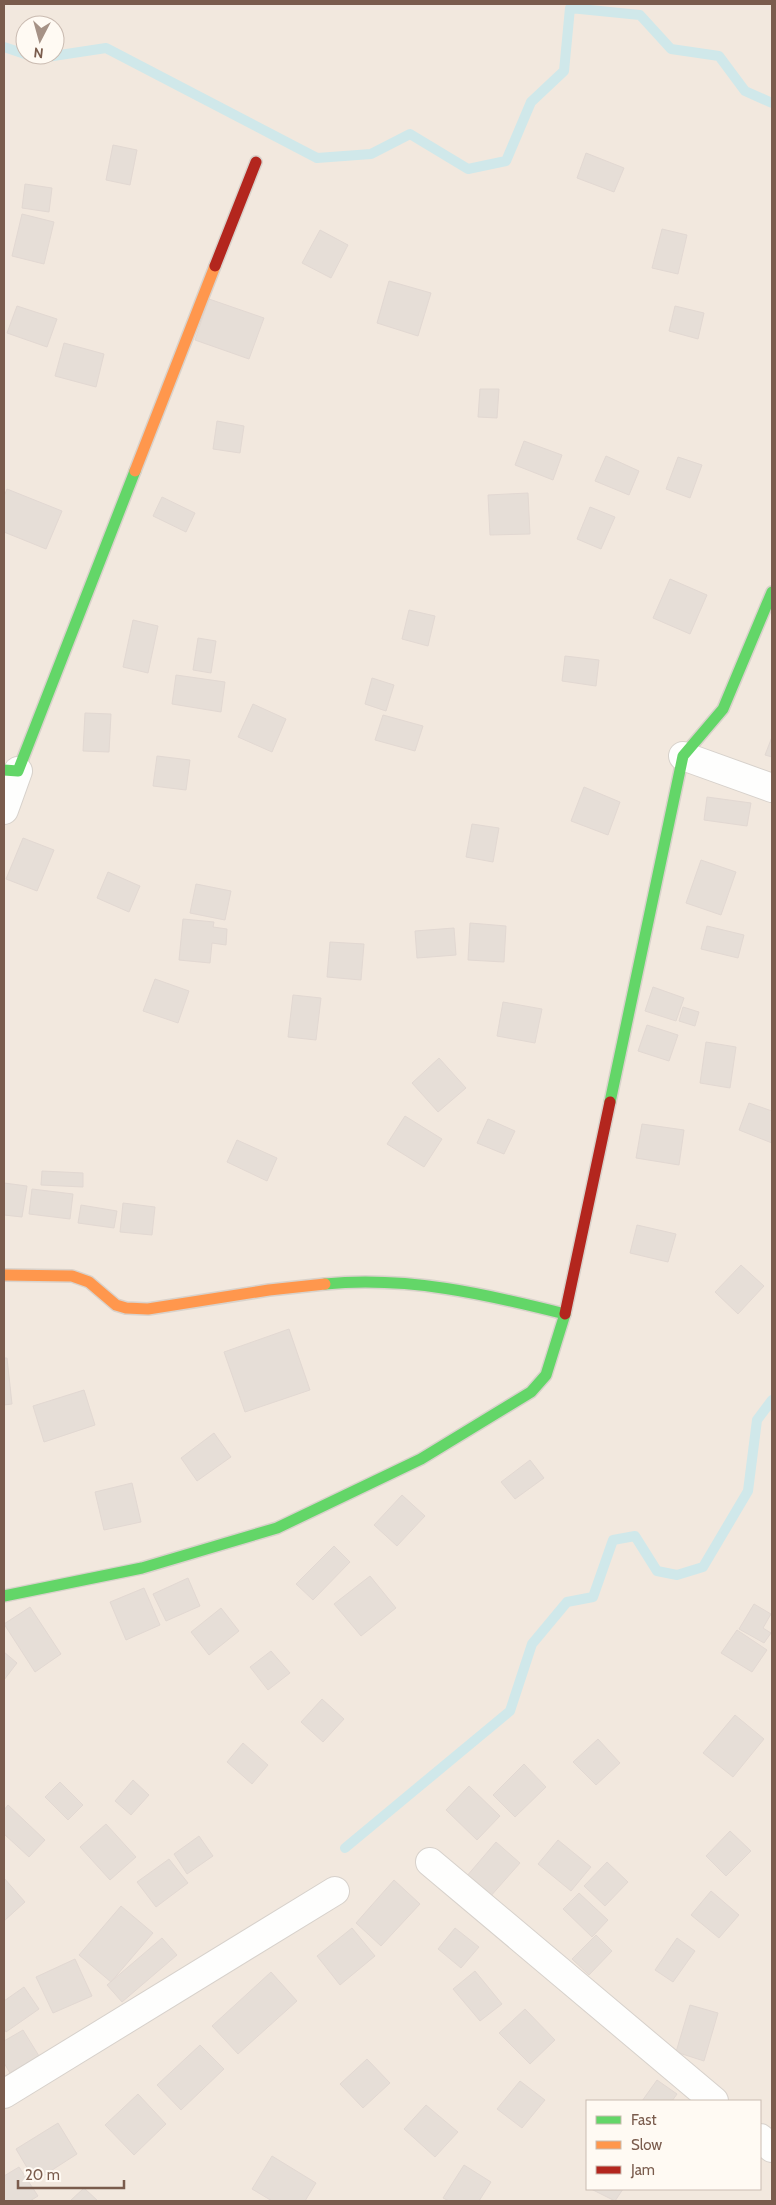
<svg xmlns="http://www.w3.org/2000/svg" width="776" height="2205" font-family="Cabin,sans-serif">
  <style>
    .residential { fill: #f2e8de; fill-rule: evenodd }
    .lines { fill: none; stroke-linecap: round; stroke-linejoin: round }
    .stream { stroke: #d0e8ea; stroke-width: 10 }
    .building { fill: #e6ded7; stroke: #e2d8d2 }
    .street-casing { stroke: #d7d1cb; stroke-width: 30 }
    .fast-casing { stroke: #d9d2cb; stroke-width: 14 }
    .slow-casing { stroke: #d9d2cb; stroke-width: 14 }
    .jam-casing { stroke: #d9d2cb; stroke-width: 14 }
    .street { stroke: #fefefd; stroke-width: 28 }
    .fast { stroke: #63d668; stroke-width: 11 }
    .slow { stroke: #ff974d; stroke-width: 11 }
    .jam { stroke: #b3261e; stroke-width: 11 }
  </style>
  <rect width="100%" height="100%" fill="#f9f5f0"/>
  <path class="residential" d="M4 4H772V2201H4ZM25 25H55V55H25ZM587 2101H760V2189H587Z"/>
  <g class="lines">
    <path class="stream" d="M4 47 25 54
      M29 55 40 58 106 48 317 158 371 154 410 134 468 169 506 161 531 102 564 71 570 8 640 15 671 49 719 56 745 91 772 103
      M345 1848 510 1711 532 1644 567 1602 593 1597 613 1540 635 1536 657 1571 677 1575 703 1567 748 1491 757 1420 772 1400"/>
  </g>
  <path class="building" d="M113 145 137 150 130 185 106 180Z
    M586 153 624 168 614 192 577 178Z
    M25 184 52 188 49 212 22 208Z
    M22 214 54 222 44 264 12 256Z
    M662 229 687 235 678 274 652 268Z
    M320 230 348 245 331 278 302 263Z
    M389 281 431 293 418 336 377 323Z
    M209 299 264 318 249 359 195 340Z
    M17 306 57 319 47 347 7 333Z
    M675 306 704 313 698 339 669 331Z
    M64 343 104 354 96 387 55 376Z
    M480 389H499L497 418 478 417Z
    M217 421 244 426 240 453 213 449Z
    M524 441 562 455 553 480 515 465Z
    M606 456 639 471 629 495 595 481Z
    M678 457 702 465 690 498 666 489Z
    M7 489 62 511 46 549 4 532V496Z
    M528 493 530 534 490 535 488 495Z
    M162 497 195 513 186 532 153 516Z
    M590 507 615 517 601 549 577 539Z
    M670 579 707 595 690 634 653 618Z
    M409 610 435 616 428 646 402 639Z
    M133 620 158 626 148 673 123 667Z
    M198 638 216 641 211 673 193 670Z
    M565 656 599 660 596 686 562 681Z
    M176 675 225 682 221 712 172 704Z
    M372 678 394 685 386 711 365 704Z
    M253 704 286 719 272 752 238 737Z
    M85 713 111 714 109 752 83 751Z
    M383 715 423 726 415 751 375 740Z
    M772 737V757L765 755Z
    M157 756 190 760 186 790 153 786Z
    M584 787 620 802 608 835 571 821Z
    M707 797 751 803 747 826 704 820Z
    M472 824 499 828 493 862 466 857Z
    M23 838 54 850 37 891 6 879Z
    M701 860 736 872 721 915 686 903Z
    M108 872 140 886 129 912 97 898Z
    M196 884 231 891 225 920 190 913Z
    M183 919 214 922 213 927 227 929 226 945 212 943 210 963 179 960Z
    M470 923 506 926 504 962 468 960Z
    M707 926 744 935 738 958 701 949Z
    M454 928 456 955 417 958 415 931Z
    M330 942 364 944 361 980 327 977Z
    M155 979 189 991 178 1023 143 1011Z
    M653 987 684 998 676 1021 645 1011Z
    M293 995 321 998 316 1040 288 1037Z
    M503 1002 542 1009 535 1043 497 1036Z
    M683 1007 699 1012 695 1026 679 1021Z
    M647 1025 678 1035 669 1061 638 1051Z
    M706 1042 736 1047 730 1088 700 1083Z
    M439 1058 466 1088 438 1112 412 1083Z
    M749 1103 772 1111V1143L739 1130Z
    M405 1116 442 1139 424 1167 387 1144Z
    M488 1119 515 1131 504 1154 477 1143Z
    M642 1124 684 1130 679 1165 636 1158Z
    M237 1140 277 1158 267 1181 227 1162Z
    M42 1171 83 1173V1187L41 1185Z
    M4 1183 27 1186 22 1217 4 1215Z
    M32 1189 73 1194 70 1219 29 1214Z
    M123 1203 155 1207 152 1235 120 1232Z
    M81 1205 117 1211 114 1228 78 1223Z
    M637 1225 676 1234 668 1262 630 1253Z
    M741 1265 764 1286 738 1314 715 1292Z
    M289 1329 310 1390 245 1412 224 1352Z
    M4 1358H7L12 1404 4 1405Z
    M84 1390 95 1425 44 1442 33 1406Z
    M214 1433 231 1457 197 1481 181 1458Z
    M530 1460 544 1478 515 1499 501 1482Z
    M132 1483 141 1522 104 1530 95 1492Z
    M402 1495 425 1516 397 1546 374 1525Z
    M334 1546 350 1562 313 1600 296 1584Z
    M370 1576 396 1608 361 1636 334 1604Z
    M188 1578 200 1606 166 1621 153 1594Z
    M144 1588 160 1625 126 1640 110 1602Z
    M754 1604 771 1614 763 1628 771 1633 764 1643 739 1629Z
    M30 1607 61 1654 35 1672 4 1624Z
    M221 1608 239 1631 209 1655 191 1632Z
    M737 1630 767 1650 752 1672 721 1653Z
    M271 1651 290 1673 268 1690 250 1667Z
    M4 1652 17 1663 4 1680Z
    M322 1699 344 1719 323 1742 301 1722Z
    M735 1715 764 1739 733 1777 703 1753Z
    M598 1739 620 1763 596 1785 573 1762Z
    M243 1743 268 1765 252 1784 227 1762Z
    M524 1764 546 1787 515 1817 493 1795Z
    M133 1780 149 1795 131 1815 115 1801Z
    M60 1782 83 1805 68 1820 45 1797Z
    M469 1786 500 1816 477 1840 446 1810Z
    M8 1805 45 1840 29 1857 4 1834V1810Z
    M106 1824 136 1857 110 1880 80 1847Z
    M730 1831 751 1851 726 1876 706 1856Z
    M199 1836 213 1856 187 1874 174 1854Z
    M558 1840 591 1867 571 1891 538 1864Z
    M496 1842 520 1863 489 1898 466 1877Z
    M169 1859 188 1883 156 1907 137 1882Z
    M607 1862 628 1882 605 1906 584 1886Z
    M4 1878 25 1902 4 1921Z
    M394 1880 420 1904 381 1946 356 1923Z
    M711 1891 739 1915 719 1938 691 1915Z
    M579 1893 608 1920 592 1937 563 1909Z
    M121 1906 153 1933 111 1982 79 1955Z
    M352 1928 375 1956 340 1985 317 1956Z
    M455 1928 479 1947 461 1968 438 1949Z
    M596 1935 612 1951 589 1975 572 1959Z
    M162 1938 177 1955 122 2002 107 1985Z
    M677 1938 695 1951 673 1982 655 1970Z
    M75 1959 92 1996 53 2013 36 1977Z
    M475 1971 502 2004 480 2021 453 1989Z
    M271 1972 297 2001 238 2054 212 2026Z
    M24 1987 39 2009 6 2032 4 2028V2001Z
    M690 2005 718 2013 704 2061 676 2052Z
    M525 2009 555 2040 530 2064 499 2033Z
    M23 2030 39 2056 10 2073 4 2063V2041Z
    M200 2045 224 2069 181 2110 157 2085Z
    M367 2059 390 2083 363 2108 340 2084Z
    M657 2080 677 2094 672 2101H642Z
    M520 2081 545 2100 522 2128 497 2109Z
    M138 2094 166 2124 134 2155 105 2125Z
    M426 2105 458 2132 435 2157 404 2129Z
    M58 2123 77 2154 35 2181 16 2149Z
    M272 2156 316 2183 305 2201H272L252 2189Z
    M464 2165 491 2182 479 2201H449L443 2198Z
    M19 2167 38 2196 30 2201H4V2176Z
    M84 2188 98 2201H70Z
    M591 2189H623L615 2201Z"/>
  <g class="lines">
    <defs>
      <path id="street" d="M683 756 772 788
        M4 810 18 771
        M430 1862 714 2101
        M4 2094 335 1891
        M760 2138 772 2148"/>
      <path id="fast" d="M4 770 18 771 135 471
        M610 1102 683 756 723 709 772 592
        M325 1284C407 1276 486 1294 565 1314
        M4 1596 142 1568 277 1528 421 1459 531 1392 546 1375 565 1314"/>
      <path id="slow" d="M135 471 215 266
        M4 1275 72 1276 89 1282 116 1305 126 1308 148 1309 269 1290 325 1284"/>
      <path id="jam" d="M215 266 256 162
        M565 1314 610 1102"/>
    </defs>
    <use href="#street" class="street-casing"/>
    <use href="#fast" class="fast-casing"/>
    <use href="#slow" class="slow-casing"/>
    <use href="#jam" class="jam-casing"/>
    <use href="#street" class="street"/>
    <use href="#fast" class="fast"/>
    <use href="#slow" class="slow"/>
    <use href="#jam" class="jam"/>
  </g>
  <rect width="776" height="2205" fill="none" stroke="#7a5c4d" stroke-width="10"/>
  <rect x="586" y="2100" width="175" height="90" fill="#fffaf3" stroke="#cabbb1"/>
  <rect x="596" y="2116" width="25" height="8" fill="#63d668" stroke="#cabbb1"/>
  <text x="631" y="2125" font-size="15" fill="#7a5c4d">Fast</text>
  <rect x="596" y="2141" width="25" height="8" fill="#ff974d" stroke="#cabbb1"/>
  <text x="631" y="2150" font-size="15" fill="#7a5c4d">Slow</text>
  <rect x="596" y="2166" width="25" height="8" fill="#b3261e" stroke="#cabbb1"/>
  <text x="631" y="2175" font-size="15" fill="#7a5c4d">Jam</text>
  <g transform="translate(40 40) rotate(186)"><circle r="24" fill="#fffaf3" stroke="#cabbb1"/>
  <path d="M0-4L9 19L0 12L-9 19Z" fill="#a69286"/>
  <text y="-8" font-size="14" font-weight="bold" text-anchor="middle" fill="#7a5c4d">N</text>
  </g>
  <path d="M18 2180v8h106v-8" fill="none" stroke="#7a5c4d" stroke-width="2.5"/>
  <text x="25" y="2180" font-size="15" fill="#7a5c4d" stroke="#fffaf3" stroke-width="4" paint-order="stroke">20 m</text>
</svg>
